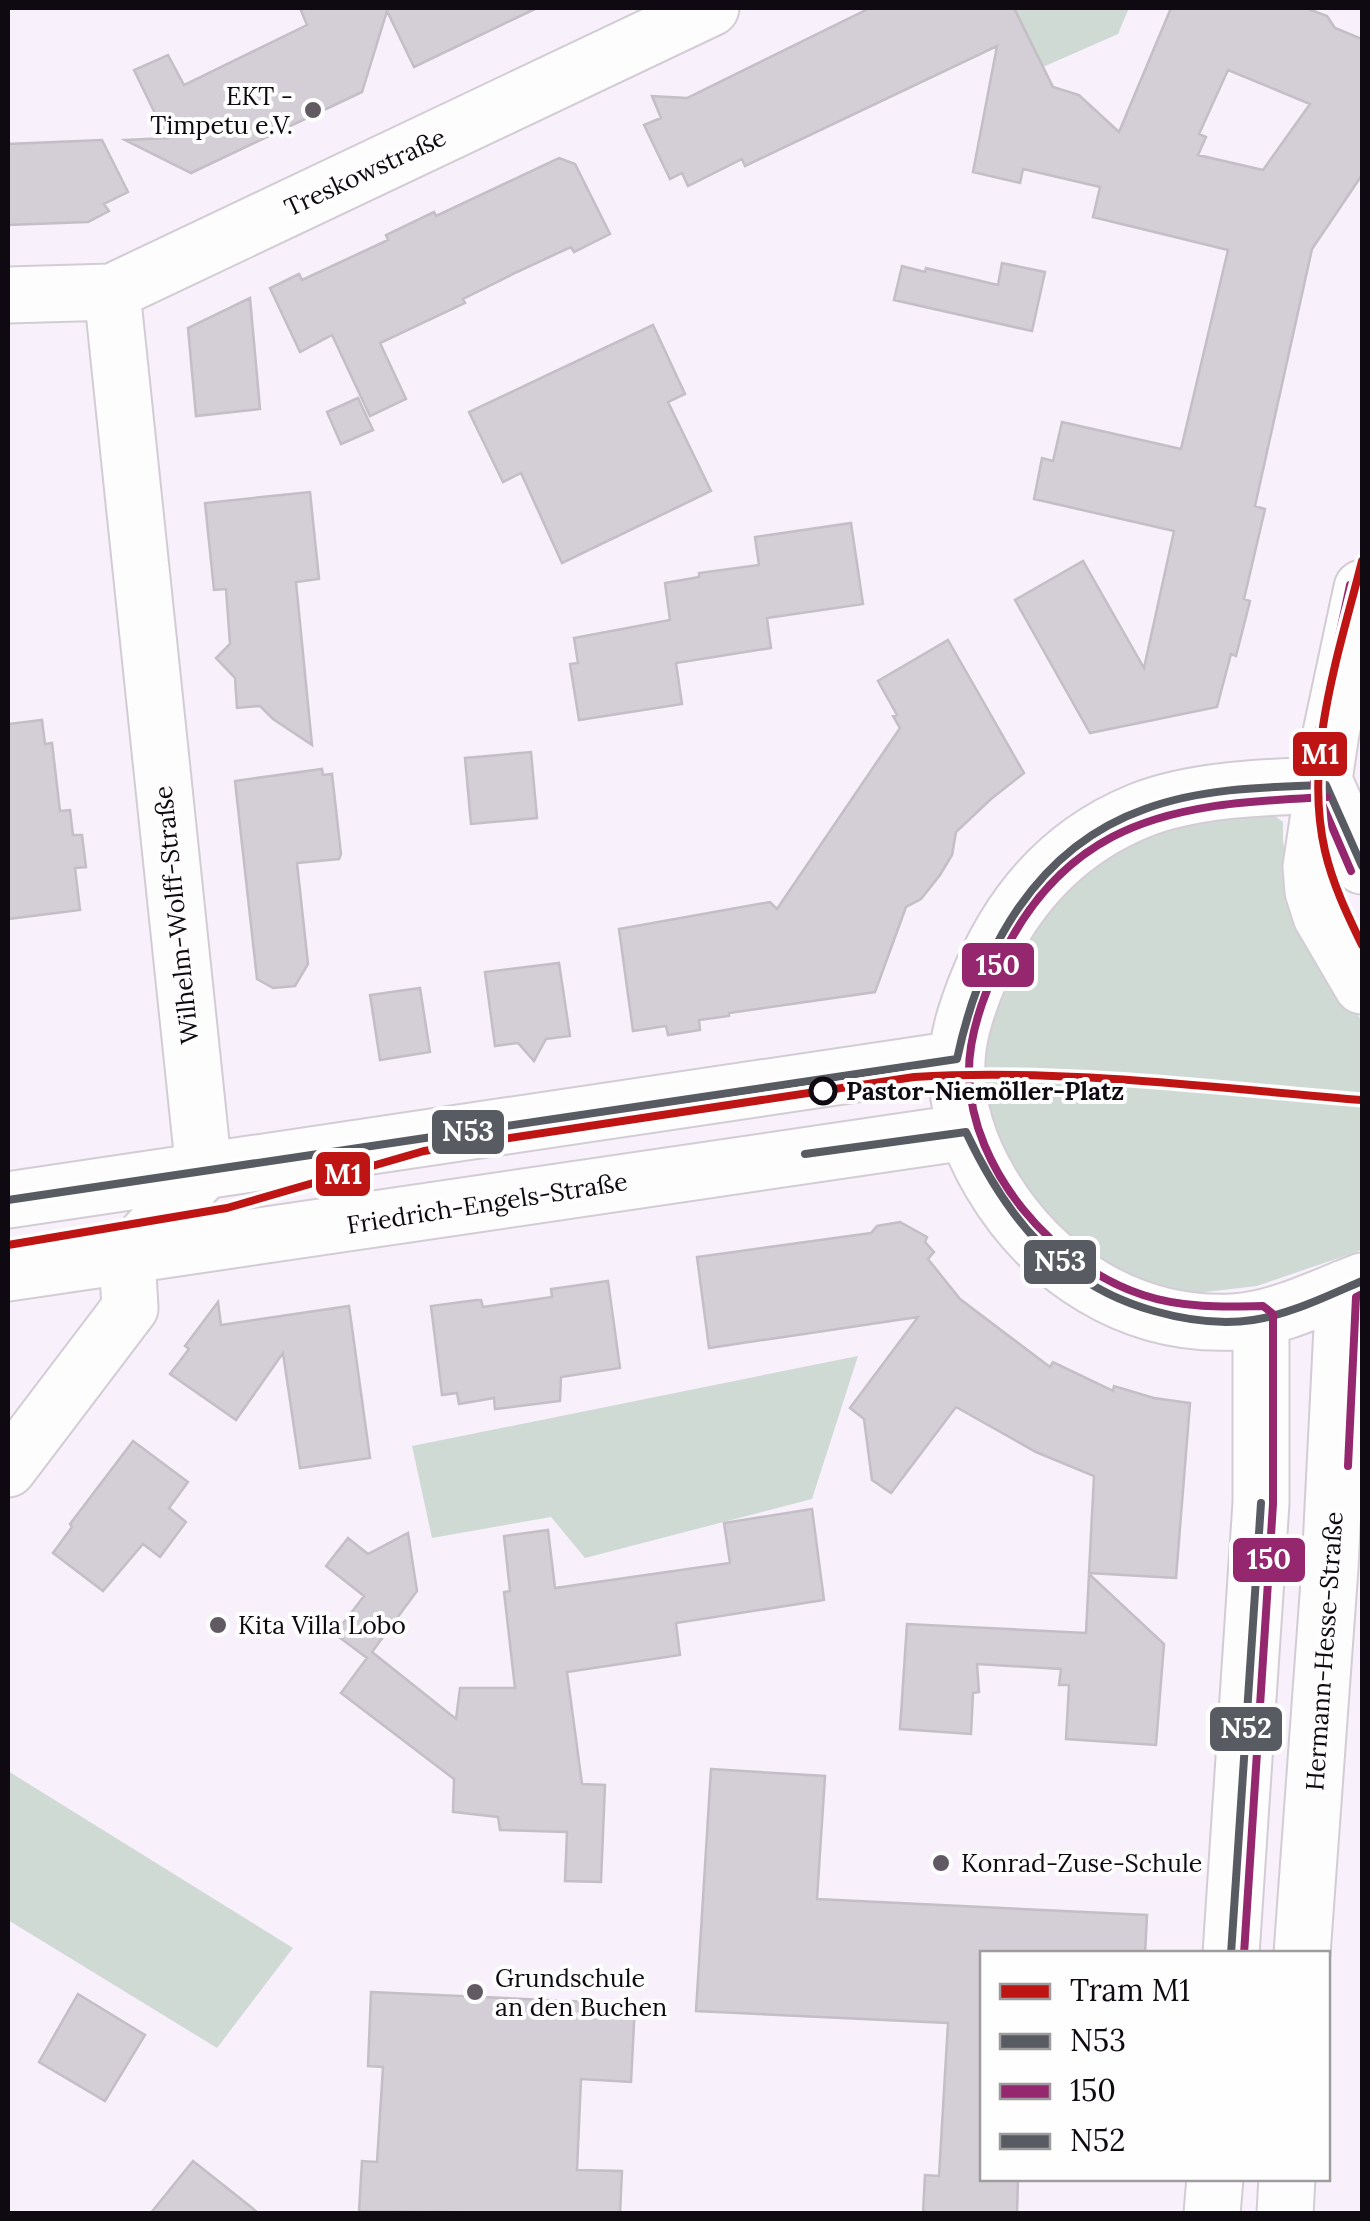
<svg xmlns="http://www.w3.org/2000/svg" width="1370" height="2221" font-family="Lora,serif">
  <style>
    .green { fill: #d0dad5 }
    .building { fill: #d4ced6; stroke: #c4bec6; stroke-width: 2.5; fill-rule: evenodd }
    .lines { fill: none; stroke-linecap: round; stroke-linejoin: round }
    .minor-casing { stroke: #d3ccd5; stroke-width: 59 }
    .major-casing { stroke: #d3ccd5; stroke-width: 59 }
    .minor { stroke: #fefdfe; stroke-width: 55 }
    .major { stroke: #fefdfe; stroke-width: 55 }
    .bus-1-casing { stroke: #fefefe; stroke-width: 15 }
    .bus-2-casing { stroke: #fefefe; stroke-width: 15 }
    .bus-3-casing { stroke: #fefefe; stroke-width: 15 }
    .bus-1 { stroke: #595b62; stroke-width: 8 }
    .bus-2 { stroke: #95276e; stroke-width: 8 }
    .bus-3 { stroke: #595b62; stroke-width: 8 }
    .tram-1-casing { stroke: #fefefe; stroke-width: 15 }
    .tram-1 { stroke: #be1414; stroke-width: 8 }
    .poi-dot { fill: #615a63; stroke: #fefefe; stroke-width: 4 }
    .stop-dot { fill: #fefefe; stroke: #0f0a11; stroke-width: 5 }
    .labels { text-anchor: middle; stroke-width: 8; stroke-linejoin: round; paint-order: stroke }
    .poi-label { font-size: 25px; fill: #0f0a11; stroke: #fefefe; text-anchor: start }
    .street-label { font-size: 25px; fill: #0f0a11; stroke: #fefefe }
    .stop-label { font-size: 25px; font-weight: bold; fill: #0f0a11; stroke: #fefefe; text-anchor: start }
    .line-badge { stroke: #fefefe; stroke-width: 4 }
    .badge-label { font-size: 28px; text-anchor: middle; font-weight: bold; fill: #fff }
  </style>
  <rect width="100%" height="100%" fill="#f8f0fa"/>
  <path class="green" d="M1014 8H1129L1118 34 1043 67Z
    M1271 813 1283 822V841L1294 897 1331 984 1362 1020V1250L1257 1286 1197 1293 1157 1289 1113 1270 1067 1238 1035 1203 999 1146 991 1118 984 1081 985 1044 1011 953 1099 853 1210 816Z
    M858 1356 812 1499 585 1558 551 1517 432 1538 412 1446Z
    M8 1771 293 1948 217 2048 8 1920Z"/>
  <path class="building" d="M300 8H537L414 67 387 11 362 92 191 173 125 140 167 138 134 70 168 55 184 85 307 25Z
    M870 8H1014L1053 87 1079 95 1119 132 1171 8H1306L1327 16 1335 28 1362 39V175L1312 249 1255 506 1265 509 1244 599 1250 601 1236 656 1231 654 1217 707 1090 733 1015 600 1083 561 1144 668 1174 531 1034 499 1042 458 1053 461 1062 422 1181 449 1228 250 1093 217 1100 187 1023 169 1020 183 973 172 997 46 745 166 742 159 688 186 682 173 670 179 644 125 661 118 652 96 687 98ZM1228 70 1310 104 1263 170 1198 155 1206 137 1199 134Z
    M102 140 128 192 104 204 109 211 88 222 8 225V144Z
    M559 158 575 164 610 234 574 252 571 247 517 272 463 299 465 303 380 343 406 399 370 416 332 335 300 352 270 288 299 274 302 280 388 240 386 235 434 212 436 216Z
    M1002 263 1045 272 1032 331 894 300 902 266 925 272 926 268 998 285Z
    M250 298 260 409 196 416 188 328Z
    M653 325 685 394 668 402 711 491 562 563 521 473 503 482 469 412Z
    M358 398 373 430 341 444 327 412Z
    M310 492 319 579 296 582 312 745 273 719 260 706 237 708 235 678 216 658 230 644 226 589 214 590 205 503Z
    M851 523 863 604 767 618 771 648 676 663 682 704 579 720 570 664 578 663 574 638 670 620 665 583 699 577V573L759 565 755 537Z
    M948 640 1024 773 991 799 956 832 952 855 940 875 921 899 906 907 875 992 729 1013V1016L699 1020 700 1030 668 1035 666 1026 633 1031 619 929 770 902 777 909 900 728 893 716 897 715 878 681Z
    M42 720 45 744 52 743 60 811 70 810 73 835H82L86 867 75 868 80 910 8 919V724Z
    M531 752 537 818 471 824 465 758Z
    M322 769 323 775 332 774 341 854 339 859 297 863 308 964 295 986 273 988 257 979 235 781Z
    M559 963 570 1036 546 1039 534 1061 518 1043 495 1046 485 972Z
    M420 988 430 1052 380 1060 370 995Z
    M900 1222 927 1237 925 1242 934 1252 928 1259 960 1299 1050 1367 1053 1362 1113 1391 1114 1386 1154 1398 1190 1403 1176 1578 1089 1573 1094 1476 1036 1452 956 1407 891 1493 872 1480 864 1419 850 1408 918 1317 709 1348 697 1257 871 1233 877 1226Z
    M608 1281 620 1368 561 1377 560 1401 495 1409 494 1398 459 1404 457 1393 442 1395 431 1306 477 1300H481L483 1307 552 1297 551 1289Z
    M218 1302 221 1325 349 1306 370 1458 300 1468 283 1353 236 1420 170 1374 189 1349 185 1346Z
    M133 1441 188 1482 169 1508 186 1522 160 1557 143 1544 103 1591 53 1553 72 1527 70 1524Z
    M812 1509 824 1600 676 1623 680 1655 567 1672 582 1784 605 1785 601 1882 565 1881 567 1832 500 1830 498 1817 453 1812 454 1779 341 1693 367 1658 335 1634 364 1596 326 1566 348 1538 368 1554 408 1533 417 1591 372 1652 456 1719 460 1688H515L504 1592 510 1591 504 1536 548 1530 555 1588 730 1563 724 1523Z
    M1089 1574 1164 1644 1156 1745 1066 1739 1069 1685H1059L1061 1669 977 1664 979 1692 973 1693 971 1734 900 1729 907 1624 1086 1633Z
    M711 1769 825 1776 817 1899 1147 1915 1145 1954H982V2178H1018L1017 2214H923L925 2175 939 2176 948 2023 696 2011Z
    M371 1992 635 2004 631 2082 581 2079 577 2170 622 2171 620 2214 359 2211 362 2161 377 2162 383 2067 368 2066Z
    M78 1994 145 2035 105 2101 39 2062Z
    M193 2161 251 2207 259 2214H150Z"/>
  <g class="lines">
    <defs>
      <path id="minor" d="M8 295 112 292 711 8
        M8 1469 130 1308 127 1257 204 1171 112 292"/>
      <path id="major" d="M1362 588 1331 733 1311 867 1313 891 1321 916 1362 986
        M1326 785C1268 787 1193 789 1139 811 1058 844 1006 908 975 988 966 1012 958 1035 957 1061 955 1104 969 1146 991 1183 1042 1269 1131 1327 1233 1322 1278 1319 1321 1297 1362 1281
        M1326 785 1362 866
        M8 1200 957 1059
        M8 1273 966 1132
        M1231 1954 1261 1503V1318
        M1302 1954 1330 1568 1344 1288
        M1212 2214 1215 2178
        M1285 2214 1287 2178"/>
    </defs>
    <use href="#minor" class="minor-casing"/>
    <use href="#major" class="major-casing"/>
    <use href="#minor" class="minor"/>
    <use href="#major" class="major"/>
    <defs>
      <path id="bus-1" d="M805 1154 966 1132C1006 1217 1060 1285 1154 1311 1186 1320 1220 1325 1253 1320 1291 1314 1327 1296 1362 1281
        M8 1200 957 1059C980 951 1035 848 1145 809 1202 788 1266 787 1326 785L1362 866"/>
      <path id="bus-2" d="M1350 585 1319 730 1314 785 1351 871
        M1348 1466 1356 1297 1362 1294
        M1244 1954 1273 1504V1314L1263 1306C1222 1307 1182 1308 1143 1295 1054 1266 971 1170 969 1075 968 1037 982 999 998 965 1022 912 1059 865 1112 837 1177 803 1255 801 1327 797"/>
      <path id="bus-3" d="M1231 1954 1261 1503"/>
    </defs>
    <use href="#bus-1" class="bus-1-casing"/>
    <use href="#bus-2" class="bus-2-casing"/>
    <use href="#bus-3" class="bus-3-casing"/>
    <use href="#bus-1" class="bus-1"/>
    <use href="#bus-2" class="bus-2"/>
    <use href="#bus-3" class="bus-3"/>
    <defs>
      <path id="tram-1" d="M1362 561C1339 653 1303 756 1325 851 1333 885 1347 914 1362 945
        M8 1245 227 1208 424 1151 914 1077C1063 1068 1213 1088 1362 1100"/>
    </defs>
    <use href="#tram-1" class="tram-1-casing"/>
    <use href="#tram-1" class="tram-1"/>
  </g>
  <g class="poi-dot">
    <circle cx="313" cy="110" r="10"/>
    <circle cx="218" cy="1625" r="10"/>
    <circle cx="941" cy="1863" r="10"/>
    <circle cx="475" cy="1992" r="10"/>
  </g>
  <circle class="stop-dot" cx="823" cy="1091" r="12"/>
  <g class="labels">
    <g class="poi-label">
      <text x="293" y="105" text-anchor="end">EKT -<tspan x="293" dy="29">Timpetu e.V.</tspan></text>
      <text x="238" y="1634">Kita Villa Lobo</text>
      <text x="961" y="1872">Konrad-Zuse-Schule</text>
      <text x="495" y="1987">Grundschule<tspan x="495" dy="29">an den Buchen</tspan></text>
    </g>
    <g class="street-label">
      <text transform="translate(365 172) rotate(-25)" y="9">Treskowstraße</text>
      <text transform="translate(176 915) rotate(-96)" y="9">Wilhelm-Wolff-Straße</text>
      <text transform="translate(487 1203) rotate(-9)" y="9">Friedrich-Engels-Straße</text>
      <text transform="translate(1324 1651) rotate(-86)" y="9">Hermann-Hesse-Straße</text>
    </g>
    <g class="stop-label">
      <text x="846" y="1100">Pastor-Niemöller-Platz</text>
    </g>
  </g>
  <g class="line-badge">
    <rect x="1291" y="730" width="58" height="48" rx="10" fill="#be1414"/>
    <rect x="960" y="941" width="76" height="48" rx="10" fill="#95276e"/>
    <rect x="430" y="1108" width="76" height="48" rx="10" fill="#595b62"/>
    <rect x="314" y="1150" width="58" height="48" rx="10" fill="#be1414"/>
    <rect x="1022" y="1238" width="76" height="48" rx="10" fill="#595b62"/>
    <rect x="1231" y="1536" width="76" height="48" rx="10" fill="#95276e"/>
    <rect x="1208" y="1705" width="76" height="48" rx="10" fill="#595b62"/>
  </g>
  <g class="badge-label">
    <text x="1320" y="764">M1</text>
    <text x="998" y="975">150</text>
    <text x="468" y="1141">N53</text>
    <text x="343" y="1184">M1</text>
    <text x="1060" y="1271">N53</text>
    <text x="1269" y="1569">150</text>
    <text x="1246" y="1738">N52</text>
  </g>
  <rect width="1370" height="2221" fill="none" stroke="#0f0a11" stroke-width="20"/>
  <rect x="980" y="1951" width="350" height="230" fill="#fefefe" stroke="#9e9c9f" stroke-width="2.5"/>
  <rect x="1000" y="1984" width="50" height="15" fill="#be1414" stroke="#9e9c9f" stroke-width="2.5"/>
  <text x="1070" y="2001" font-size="30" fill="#0f0a11">Tram M1</text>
  <rect x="1000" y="2034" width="50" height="15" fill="#595b62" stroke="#9e9c9f" stroke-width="2.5"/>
  <text x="1070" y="2051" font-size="30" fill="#0f0a11">N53</text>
  <rect x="1000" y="2084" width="50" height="15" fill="#95276e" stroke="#9e9c9f" stroke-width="2.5"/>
  <text x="1070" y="2101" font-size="30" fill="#0f0a11">150</text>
  <rect x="1000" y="2134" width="50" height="15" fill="#595b62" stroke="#9e9c9f" stroke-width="2.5"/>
  <text x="1070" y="2151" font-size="30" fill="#0f0a11">N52</text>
</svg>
